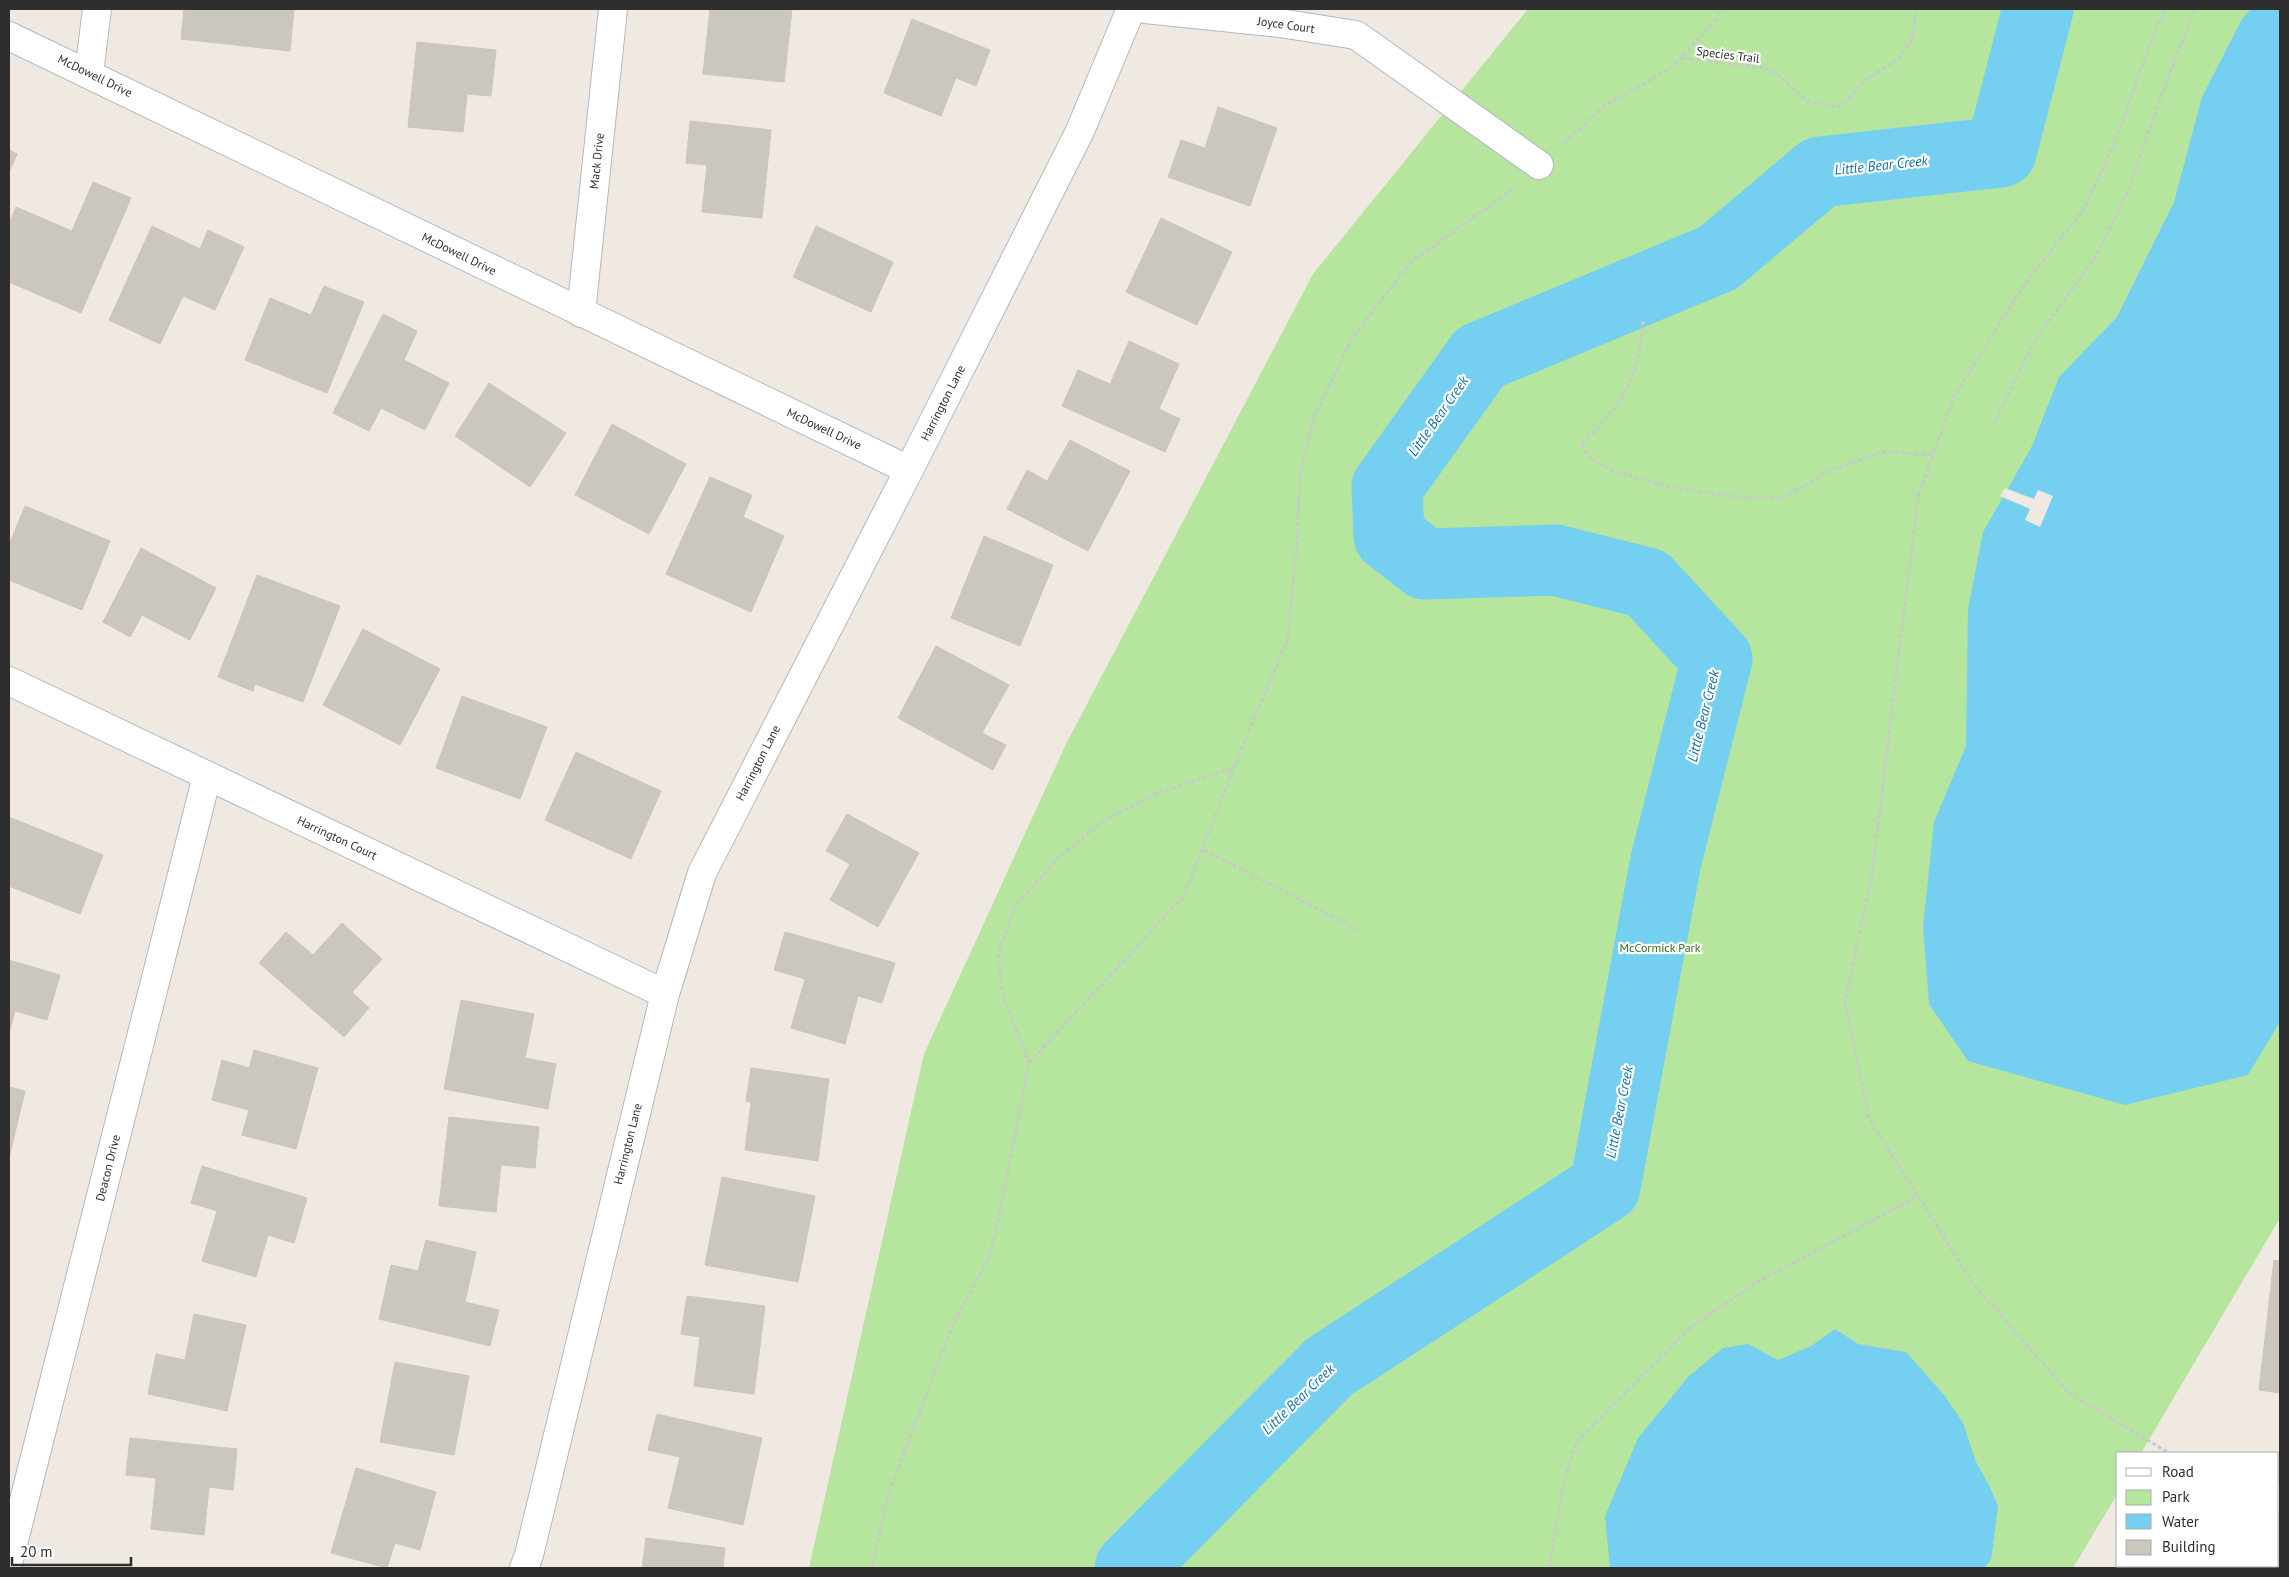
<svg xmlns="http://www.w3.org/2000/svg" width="2289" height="1577" font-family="'PT Sans',sans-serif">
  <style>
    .green { fill: #b6e59e }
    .water { fill: #75cff0 }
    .pier { fill: #efe9e1 }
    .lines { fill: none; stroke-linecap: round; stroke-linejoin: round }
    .river { stroke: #75cff0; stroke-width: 71 }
    .building { fill: #cbc7bf; stroke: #cbc5ba }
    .minor-casing { stroke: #b4b7c1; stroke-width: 30 }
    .path { stroke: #c9c9c9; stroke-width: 3; stroke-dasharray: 4 2.5; stroke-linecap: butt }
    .minor { stroke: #fff; stroke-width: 28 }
    .labels { text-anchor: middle; stroke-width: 4.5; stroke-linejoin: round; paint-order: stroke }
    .street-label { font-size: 12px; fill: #2e2e2e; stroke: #fff }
    .park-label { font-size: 12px; fill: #2c6e1b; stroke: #fff }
    .water-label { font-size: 14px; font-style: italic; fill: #0d6fa3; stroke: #fff }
  </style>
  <rect width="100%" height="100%" fill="#efe9e1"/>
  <path class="green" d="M1528 9H2280V1218L2141 1453H2118V1493L2073 1568H809L924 1054 1066 744 1313 274Z"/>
  <path class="water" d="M2251 9H2280V1022L2248 1075 2125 1105 1968 1061 1929 1004 1923 927 1934 822 1966 746 1968 609 1983 532 2032 446 2059 377 2117 317 2174 202 2202 97 2242 19Z
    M1835 1329 1858 1344 1906 1352 1945 1396 1963 1423 1976 1462 1989 1485 1998 1506 1991 1560 1984 1568H1610L1605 1516 1638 1438 1689 1376 1723 1348 1748 1344 1778 1360 1811 1346Z"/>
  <path class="pier" d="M2005 488 2034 499 2038 490 2053 496 2040 527 2025 520 2030 509 2000 496Z"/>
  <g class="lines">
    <path class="river" d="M1130 1568 1329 1367 1605 1187 1666 860 1717 659 1647 583 1555 560 1425 564 1389 536 1387 487 1480 357 1718 258 1820 172 2001 152 2038 9"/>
  </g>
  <path class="building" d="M184 9H294L290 51 181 39Z
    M710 9H792L784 82 703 74Z
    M912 19 990 50 976 86 956 78 941 116 884 93Z
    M417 42 496 50 491 96 467 94 463 132 408 127Z
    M1218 107 1277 128 1250 206 1168 177 1181 140 1205 148Z
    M690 121 771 130 762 218 702 212 707 165 686 163Z
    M9 150 17 154 9 172Z
    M93 182 131 198 81 313 9 282V224L16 207 72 231Z
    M1161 218 1232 252 1197 325 1126 292Z
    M152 226 200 249 208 230 244 247 215 310 183 296 160 344 109 320Z
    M816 226 893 262 871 312 793 277Z
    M324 286 364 302 327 393 245 360 270 298 311 315Z
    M383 314 417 331 404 360 449 383 425 430 381 408 369 431 333 413Z
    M1129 341 1179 364 1159 409 1180 419 1165 452 1062 406 1078 370 1110 384Z
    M489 383 566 433 530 487 455 436Z
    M612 424 686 464 649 534 575 495Z
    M1070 440 1130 471 1088 551 1007 509 1027 470 1047 481Z
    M710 477 752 495 743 517 784 536 751 612 666 574Z
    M25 506 110 541 82 610 9 580V545Z
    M984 536 1053 565 1020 646 951 618Z
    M141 548 216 588 190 640 142 615 130 637 103 622Z
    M257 575 340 606 303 702 255 684 253 691 218 677Z
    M363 629 440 669 400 745 323 705Z
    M936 646 1009 685 982 733 1006 745 993 770 898 718Z
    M462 696 547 727 520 799 436 768Z
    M576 752 661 791 631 859 545 820Z
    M847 814 919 853 878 927 830 900 850 864 826 851Z
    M9 817 103 855 80 914 9 886Z
    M342 923 382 959 352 992 369 1008 344 1037 259 963 286 932 313 955Z
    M785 932 895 963 882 1003 858 996 845 1044 791 1028 805 979 774 970Z
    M9 960 60 975 47 1020 15 1011 9 1034Z
    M461 1000 534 1014 525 1058 556 1064 548 1109 444 1089Z
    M254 1050 318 1068 296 1149 242 1135 249 1110 212 1100 222 1060 249 1068Z
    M751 1068 829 1079 818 1161 745 1150 751 1102 746 1101Z
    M9 1087 25 1091 9 1158Z
    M449 1117 539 1127 535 1168 501 1165 496 1212 439 1206Z
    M202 1166 307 1198 294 1243 268 1235 256 1277 202 1261 217 1211 191 1203Z
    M722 1177 815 1196 798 1282 705 1265Z
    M426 1240 476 1252 465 1302 499 1310 490 1346 379 1319 391 1265 418 1271Z
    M2274 1260 2280 1261V1393L2259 1390Z
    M687 1296 765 1306 754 1394 694 1386 700 1337 681 1334Z
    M194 1314 246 1325 227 1411 148 1394 156 1354 185 1360Z
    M395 1362 469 1376 454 1455 380 1442Z
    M657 1414 762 1438 743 1525 668 1508 680 1457 648 1450Z
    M130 1438 237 1449 233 1490 209 1487 204 1535 151 1529 156 1478 126 1475Z
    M356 1468 436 1492 420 1550 395 1543 387 1568 331 1553Z
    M646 1538 725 1548 723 1568H642Z"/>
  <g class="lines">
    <defs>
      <path id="minor" d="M1145 9 1280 23 1356 35 1539 165
        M9 36 909 470
        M89 73 97 9
        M581 313 613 9
        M9 681 665 994
        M2278 1498 2280 1499
        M9 1560 207 776
        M524 1568 529 1555 665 994 702 873 909 470 1080 131 1131 9
        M2169 1568 2170 1566"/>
    </defs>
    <use href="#minor" class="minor-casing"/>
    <path class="path" d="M2165 9 2147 52 2114 145 2083 210 2022 288 1954 397 1918 496 1872 874 1845 1003 1869 1118 1972 1282 2069 1393 2169 1453
      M1682 58 1764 68 1776 73 1807 101 1838 107 1847 101 1865 80 1898 59 1911 41 1917 9
      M1564 143 1606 105 1673 67 1713 23 1721 9
      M1643 321C1639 377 1623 407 1581 444L1589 457 1611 470 1662 485 1729 496 1783 498 1831 470 1882 452 1933 454
      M1993 425 2036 338 2095 258 2128 191 2167 80 2195 9
      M1204 850 1358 930
      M1029 1063 1004 997 997 958 1015 906 1060 856 1105 820 1161 792 1234 768
      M872 1568 888 1495 954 1322 988 1260 996 1231 1029 1063 1184 896 1241 750 1287 641 1297 547 1300 474 1313 420 1352 338 1411 262 1513 189
      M1549 1568 1564 1481 1576 1443 1692 1326 1754 1284 1918 1196"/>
    <use href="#minor" class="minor"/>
  </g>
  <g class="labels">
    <g class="street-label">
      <text transform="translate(1286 25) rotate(8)" y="4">Joyce Court</text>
      <text transform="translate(1728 55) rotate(7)" y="4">Species Trail</text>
      <text transform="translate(95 76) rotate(26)" y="4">McDowell Drive</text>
      <text transform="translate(597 161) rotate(-84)" y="4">Mack Drive</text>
      <text transform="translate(459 254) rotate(26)" y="4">McDowell Drive</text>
      <text transform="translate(943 403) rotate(-63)" y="4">Harrington Lane</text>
      <text transform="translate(824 429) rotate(25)" y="4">McDowell Drive</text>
      <text transform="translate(758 763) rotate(-63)" y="4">Harrington Lane</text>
      <text transform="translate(337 838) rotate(25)" y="4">Harrington Court</text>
      <text transform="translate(628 1144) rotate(-76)" y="4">Harrington Lane</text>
      <text transform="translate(108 1168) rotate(-76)" y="4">Deacon Drive</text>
    </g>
    <g class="park-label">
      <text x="1660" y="952">McCormick Park</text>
    </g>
    <g class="water-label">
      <text transform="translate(1881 165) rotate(-6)" y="5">Little Bear Creek</text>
      <text transform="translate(1438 416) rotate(-55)" y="5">Little Bear Creek</text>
      <text transform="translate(1703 716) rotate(-76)" y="5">Little Bear Creek</text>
      <text transform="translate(1619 1112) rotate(-79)" y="5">Little Bear Creek</text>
      <text transform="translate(1298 1399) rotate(-44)" y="5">Little Bear Creek</text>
    </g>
  </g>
  <rect width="2289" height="1577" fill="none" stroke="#2e2e2e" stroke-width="20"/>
  <rect x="2116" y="1452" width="162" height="115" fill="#ffffff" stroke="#ababab"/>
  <rect x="2126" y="1468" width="25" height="8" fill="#ffffff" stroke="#ababab"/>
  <text x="2162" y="1477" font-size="15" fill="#2e2e2e">Road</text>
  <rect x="2126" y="1490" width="25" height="15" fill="#b6e59e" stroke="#ababab"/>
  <text x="2162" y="1502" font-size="15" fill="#2e2e2e">Park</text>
  <rect x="2126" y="1514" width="25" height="15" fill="#75cff0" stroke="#ababab"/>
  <text x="2162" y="1527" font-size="15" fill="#2e2e2e">Water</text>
  <rect x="2126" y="1540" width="25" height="15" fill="#cbc7bf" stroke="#ababab"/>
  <text x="2162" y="1552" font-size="15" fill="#2e2e2e">Building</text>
  <path d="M12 1557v8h119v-8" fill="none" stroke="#2e2e2e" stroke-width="2.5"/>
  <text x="20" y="1557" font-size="15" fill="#2e2e2e" stroke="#ffffff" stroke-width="4" paint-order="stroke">20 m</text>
</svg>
